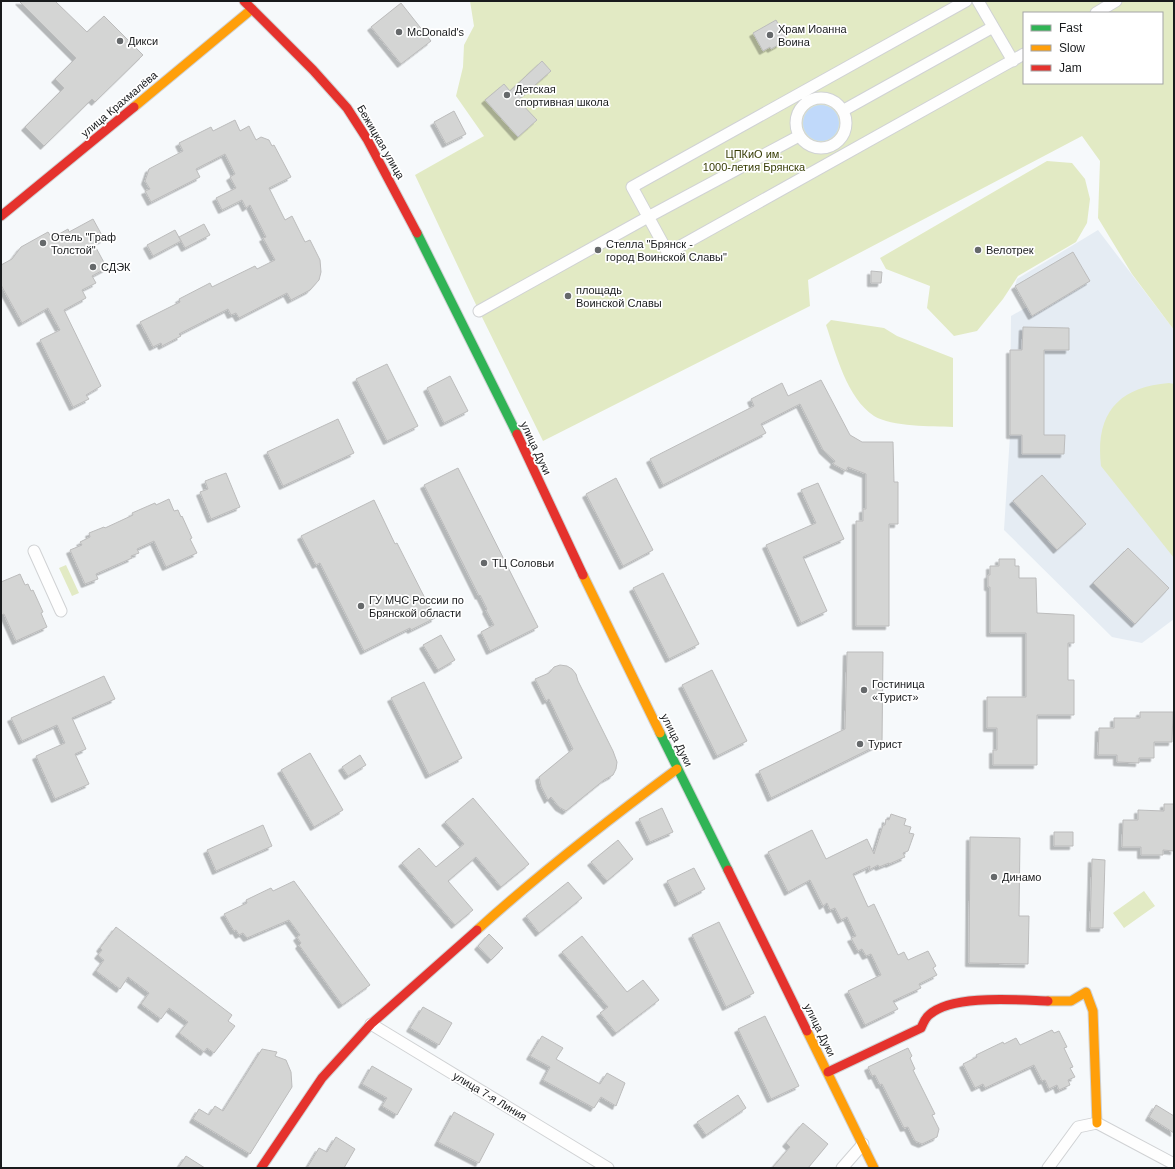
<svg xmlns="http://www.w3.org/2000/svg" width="1175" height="1169" font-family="Helvetica,sans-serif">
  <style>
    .built { fill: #e5ecf3 }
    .green { fill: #e2eac4; fill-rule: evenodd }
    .water { fill: #c0d9fa }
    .building { fill: #d4d5d4; stroke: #bcbcbc; filter: url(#shadow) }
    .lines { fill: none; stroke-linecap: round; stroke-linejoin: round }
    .street-casing { stroke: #d0d2d4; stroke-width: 13 }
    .fast-casing { stroke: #d0d2d4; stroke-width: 11 }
    .slow-casing { stroke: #d0d2d4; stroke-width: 11 }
    .jam-casing { stroke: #d0d2d4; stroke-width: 11 }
    .street { stroke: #fefefe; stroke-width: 11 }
    .fast { stroke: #30b455; stroke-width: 9 }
    .slow { stroke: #ff9f0a; stroke-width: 9 }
    .jam { stroke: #e5322d; stroke-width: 9 }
    .poi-dot { fill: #66696b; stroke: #fff; stroke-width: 1.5 }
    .labels { text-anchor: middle; stroke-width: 3.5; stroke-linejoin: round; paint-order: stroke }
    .poi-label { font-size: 11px; fill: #191b1d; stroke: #fff; text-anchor: start }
    .street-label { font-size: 11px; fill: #191b1d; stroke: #fff }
    .park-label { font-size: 11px; fill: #373d05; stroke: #fff }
  </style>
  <defs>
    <filter id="shadow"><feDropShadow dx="-3.5" dy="3.5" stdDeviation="0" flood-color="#0004"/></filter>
  </defs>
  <rect width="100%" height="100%" fill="#f6f9fb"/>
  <path class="built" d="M1098 230 1174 330V619L1142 643 1112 637 1004 530 1010 435 1011 316 1027 307 1015 286 1017 279Z"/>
  <path class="green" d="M470 1H1174V330L1132 274 1098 218 1100 161 1082 136 808 280 810 306 543 441 479 311 415 175 484 136 456 96 463 67 464 45 474 26ZM1024 13H1162V83H1024Z
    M1047 161 1072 163 1085 179 1090 199 1087 223 1076 242 1018 276 1003 299 977 331 954 336 927 308 930 286 886 269 880 258Z
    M831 320 884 328 897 336 953 358V427C932 426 892 427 874 416 847 398 836 354 826 325Z
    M1169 383 1174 384V558L1101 466C1095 415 1117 387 1169 383Z
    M66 565 79 593 72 596 59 568Z
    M1144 891 1155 906 1124 928 1113 913Z"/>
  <path class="water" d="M803 123a18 18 0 1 1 36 0a18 18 0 1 1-36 0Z"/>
  <path class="building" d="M19 1H55L87 32 104 16 143 55 95 102 92 99 44 146 25 127 64 88 55 79 76 58Z
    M401 3 431 41 401 64 371 27Z
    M776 20 786 38 779 42 780 44 771 49 770 47 763 51 753 33Z
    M542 61 551 71 518 100 537 120 518 137 485 100 504 84 510 91Z
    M454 111 466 134 446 144 434 122Z
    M235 120 240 131 249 126 256 140 261 137 269 140 272 146 274 145 291 177 269 188 285 220 292 216 305 242 310 240 320 260 321 272 319 280 310 290 291 300 287 293 239 318 236 313 231 315 228 309 179 334 181 336 162 346 161 343 153 347 140 322 180 302 179 299 210 283 212 287 255 266 257 269 275 260 263 238 266 237 250 205 246 208 242 200 222 210 216 198 236 188 230 177 235 174 225 154 196 169 200 177 151 202 145 191 150 189 145 181 149 169 183 151 179 143 211 127 213 131Z
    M93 219 104 239 94 244 107 268 92 276 96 283 82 290 86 298 64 310 101 386 86 395 89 399 73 407 40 340 60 330 48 308 22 323 1 285V265L12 259 21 247 48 232 52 238 68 229 69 232Z
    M204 224 210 235 185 248 179 237Z
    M175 230 181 241 153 256 147 245Z
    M1073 252 1090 281 1032 316 1015 286Z
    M871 271 882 272 881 283H871Z
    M1023 327 1069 328V350H1044V435H1065L1064 454H1022V435H1010V350H1022Z
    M387 364 418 426 387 441 356 379Z
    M450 376 468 411 444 423 427 388Z
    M821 380 850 435 862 442H893L894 482H898V524H889V626H856V521H863V509H866V474L848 467 846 471 833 464 835 461 823 450 800 404 761 424 766 433 663 485 650 459 754 406 751 399 782 383 788 396Z
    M338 419 354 453 283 486 267 452Z
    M458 468 538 627 490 651 481 632 494 625 486 610 487 609 480 595 479 596 424 485Z
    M226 473 240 507 211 519 200 492 208 489 205 481Z
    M1042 475 1086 524 1057 550 1013 501Z
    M616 478 653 550 623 566 586 494Z
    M818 483 844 539 803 557 827 611 801 623 766 545 816 523 801 490Z
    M169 499 174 511 178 510 181 517 182 516 192 538 190 539 197 553 166 567 154 541 137 549 139 553 131 556 132 558 96 574 98 579 85 584 70 550 82 545 80 542 90 537 89 533 104 527 105 528 133 515 132 513 155 503 156 505Z
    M374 500 395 544 397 543 435 618 411 630 410 628 364 651 320 563 316 565 301 536Z
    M1128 548 1169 588 1135 624 1093 583Z
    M999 559H1015V566H1019V578H1036L1037 613 1074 615V643H1068V680H1074V715H1037V765H993V750H997V728H987V697H1026V633H990V587H988V575H990V566H999Z
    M663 573 699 644 669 659 633 588Z
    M20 574 25 585 28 584 31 591 33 590 43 612 41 613 47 627 16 641 4 614 1 615V582Z
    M441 635 455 660 438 670 423 645Z
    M847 652H883L882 743 771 798 759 771 845 729Z
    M560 665 567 666 572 669 576 674 578 681 613 751 617 762 616 769 613 775 604 780 566 811 559 807 551 797 548 800 541 786 539 777 573 749 549 699 546 701 535 679 549 673 554 667Z
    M712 670 747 741 717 756 682 685Z
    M104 676 115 699 72 718 86 749 75 754 89 784 55 799 36 756 65 743 57 725 22 741 11 718Z
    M424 682 462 758 429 775 391 698Z
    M1140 712H1173L1172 742H1154V758H1139V763L1117 762V755H1098L1099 728H1114V718H1140Z
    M310 753 343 810 314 827 281 770Z
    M360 755 366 765 348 776 342 767Z
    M473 798 529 864 501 887 476 857 448 881 473 910 455 925 402 863 419 848 436 867 464 844 445 822Z
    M1164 804H1174V851L1163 850V855H1141V847H1122L1123 820H1138V810L1164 811Z
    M662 808 673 832 650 842 639 819Z
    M891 814 906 819 904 825 911 827 909 833 914 834 908 851 903 853 905 857 889 864V863L879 867 878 865 869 870 870 866 853 874 868 907 874 904 898 955 904 952 908 960 928 951 936 966 933 968 937 975 919 984 921 988 893 1001 898 1009 865 1025 848 991 881 975 871 954 866 956 862 949 858 951 851 938 856 936 847 917 841 920 835 908 830 910 827 903 823 906 810 880 788 892 768 852 812 830 826 859 867 839 874 854 883 825H885L886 819 889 820Z
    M263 825 272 846 216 871 207 850Z
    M1054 832H1073V846H1054Z
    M970 837 1020 838 1019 916H1029L1028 964 969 963Z
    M618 840 633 859 607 881 591 862Z
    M1092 859 1105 860 1103 928H1090Z
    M694 868 705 889 678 903 667 881Z
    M294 881 370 985 342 1005 299 945 301 943 297 937 300 935 289 920 247 938 243 933 239 935 236 930 234 931 224 914 247 903 246 900 271 888 273 891Z
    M568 882 582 898 539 933 526 916Z
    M719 922 754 993 726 1007 692 935Z
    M116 927 232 1015 228 1021 235 1026 214 1053 207 1048 204 1052 179 1033 188 1022 169 1008 161 1019 141 1004 149 993 128 977 120 989 96 971 104 960 98 955 102 950 100 948Z
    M489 934 503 948 491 960 478 946Z
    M582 936 627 992 643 980 659 1000 616 1033 600 1013 608 1007 562 952Z
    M423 1007 452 1023 439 1045 410 1028Z
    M765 1016 799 1086 771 1099 738 1029Z
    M1052 1030 1054 1033 1059 1031 1067 1047 1064 1048 1073 1067 1070 1068 1075 1077 1068 1080 1070 1085 1059 1090 1057 1085 1049 1089 1045 1080 1042 1081 1034 1065 985 1088 983 1084 975 1088 963 1064 977 1057 976 1055 1003 1042 1004 1044 1016 1038 1020 1045Z
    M542 1036 563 1048 556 1059 600 1084 607 1073 625 1083 616 1106 601 1097 594 1108 543 1080 550 1067 530 1056Z
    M908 1048 912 1056 910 1058 915 1069 913 1070 935 1114 932 1115 939 1129 937 1137 922 1144 915 1141 908 1127 904 1128 882 1084 880 1085 875 1075 872 1076 868 1067Z
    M262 1049 277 1052 275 1056 286 1060 291 1072 292 1087 250 1154 193 1119 199 1109 209 1115 215 1106 223 1111Z
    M372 1066 412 1089 397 1115 382 1106 387 1098 362 1084Z
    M738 1095 746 1108 706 1135 697 1122Z
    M1156 1105 1174 1116V1133L1149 1117Z
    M454 1112 494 1134 479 1163 438 1142Z
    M803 1123 828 1144 808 1168H772L790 1147 786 1143Z
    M336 1137 355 1149 344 1168H307L319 1148 327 1152Z
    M186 1156 205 1168H178Z"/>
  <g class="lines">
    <defs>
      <path id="street" d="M966 1 632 187 668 253 1024 54
        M978 1 1013 61
        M1096 13 1116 1
        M796 123a25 25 0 1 1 50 0a25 25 0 1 1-50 0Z
        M844 110 993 27
        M479 311 648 217 799 136
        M34 551 61 611
        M371 1024 608 1168
        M842 1168 863 1144
        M1048 1168 1078 1127 1097 1123 1174 1164"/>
      <path id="fast" d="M417 233 517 434
        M660 733 728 870"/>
      <path id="slow" d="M134 107 252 9
        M583 575 660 733
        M477 930C540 873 608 820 677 769
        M1048 1001H1071L1086 992 1093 1011 1097 1123
        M807 1031 874 1168"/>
      <path id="jam" d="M244 1 313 70 347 108 367 139 417 233
        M1 216 134 107
        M517 434 583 575
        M728 870 807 1031
        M828 1072 921 1028C923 1024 925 1018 929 1015 952 994 1018 1000 1048 1001
        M261 1168 322 1078 371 1024 477 930"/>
    </defs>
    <use href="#street" class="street-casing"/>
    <use href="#fast" class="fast-casing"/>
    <use href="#slow" class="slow-casing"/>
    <use href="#jam" class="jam-casing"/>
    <use href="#street" class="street"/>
    <use href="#fast" class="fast"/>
    <use href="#slow" class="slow"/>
    <use href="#jam" class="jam"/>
  </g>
  <g class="poi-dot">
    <circle cx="399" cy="32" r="4"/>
    <circle cx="770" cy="35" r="4"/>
    <circle cx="120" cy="41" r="4"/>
    <circle cx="507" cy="95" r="4"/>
    <circle cx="43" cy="243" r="4"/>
    <circle cx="598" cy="250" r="4"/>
    <circle cx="978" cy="250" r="4"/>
    <circle cx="93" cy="267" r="4"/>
    <circle cx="568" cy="296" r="4"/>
    <circle cx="484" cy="563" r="4"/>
    <circle cx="361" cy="606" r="4"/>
    <circle cx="864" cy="690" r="4"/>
    <circle cx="860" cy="744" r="4"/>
    <circle cx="994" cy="877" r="4"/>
  </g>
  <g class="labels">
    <g class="poi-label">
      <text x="778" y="33">Храм Иоанна<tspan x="778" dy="13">Воина</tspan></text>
      <text x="407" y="36">McDonald's</text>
      <text x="128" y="45">Дикси</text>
      <text x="515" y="93">Детская<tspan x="515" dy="13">спортивная школа</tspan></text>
      <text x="51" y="241">Отель "Граф<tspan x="51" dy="13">Толстой"</tspan></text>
      <text x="606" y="248">Стелла "Брянск -<tspan x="606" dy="13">город Воинской Славы"</tspan></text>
      <text x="986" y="254">Велотрек</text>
      <text x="101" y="271">СДЭК</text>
      <text x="576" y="294">площадь<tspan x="576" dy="13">Воинской Славы</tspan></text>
      <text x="492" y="567">ТЦ Соловьи</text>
      <text x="369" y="604">ГУ МЧС России по<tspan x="369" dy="13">Брянской области</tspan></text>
      <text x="872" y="688">Гостиница<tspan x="872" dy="13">«Турист»</tspan></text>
      <text x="868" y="748">Турист</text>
      <text x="1002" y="881">Динамо</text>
    </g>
    <g class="street-label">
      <text transform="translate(119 104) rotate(-40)" y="4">улица Крахмалёва</text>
      <text transform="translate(381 142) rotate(60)" y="4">Бежицкая улица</text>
      <text transform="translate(536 448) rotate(65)" y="4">улица Дуки</text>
      <text transform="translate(677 740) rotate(64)" y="4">улица Дуки</text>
      <text transform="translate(820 1030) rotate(64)" y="4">улица Дуки</text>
      <text transform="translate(490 1096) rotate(31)" y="4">улица 7-я Линия</text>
    </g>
    <g class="park-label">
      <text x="754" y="158">ЦПКиО им.<tspan x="754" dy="13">1000-летия Брянска</tspan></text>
    </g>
  </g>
  <rect width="1175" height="1169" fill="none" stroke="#191b1d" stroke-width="4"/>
  <rect x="1023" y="12" width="140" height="72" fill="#ffffff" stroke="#a3a4a5"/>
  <rect x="1031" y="25" width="20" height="6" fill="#30b455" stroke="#a3a4a5"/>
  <text x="1059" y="32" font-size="12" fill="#191b1d">Fast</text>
  <rect x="1031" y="45" width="20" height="6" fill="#ff9f0a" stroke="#a3a4a5"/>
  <text x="1059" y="52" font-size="12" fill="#191b1d">Slow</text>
  <rect x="1031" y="65" width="20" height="6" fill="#e5322d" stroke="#a3a4a5"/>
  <text x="1059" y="72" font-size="12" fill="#191b1d">Jam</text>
</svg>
